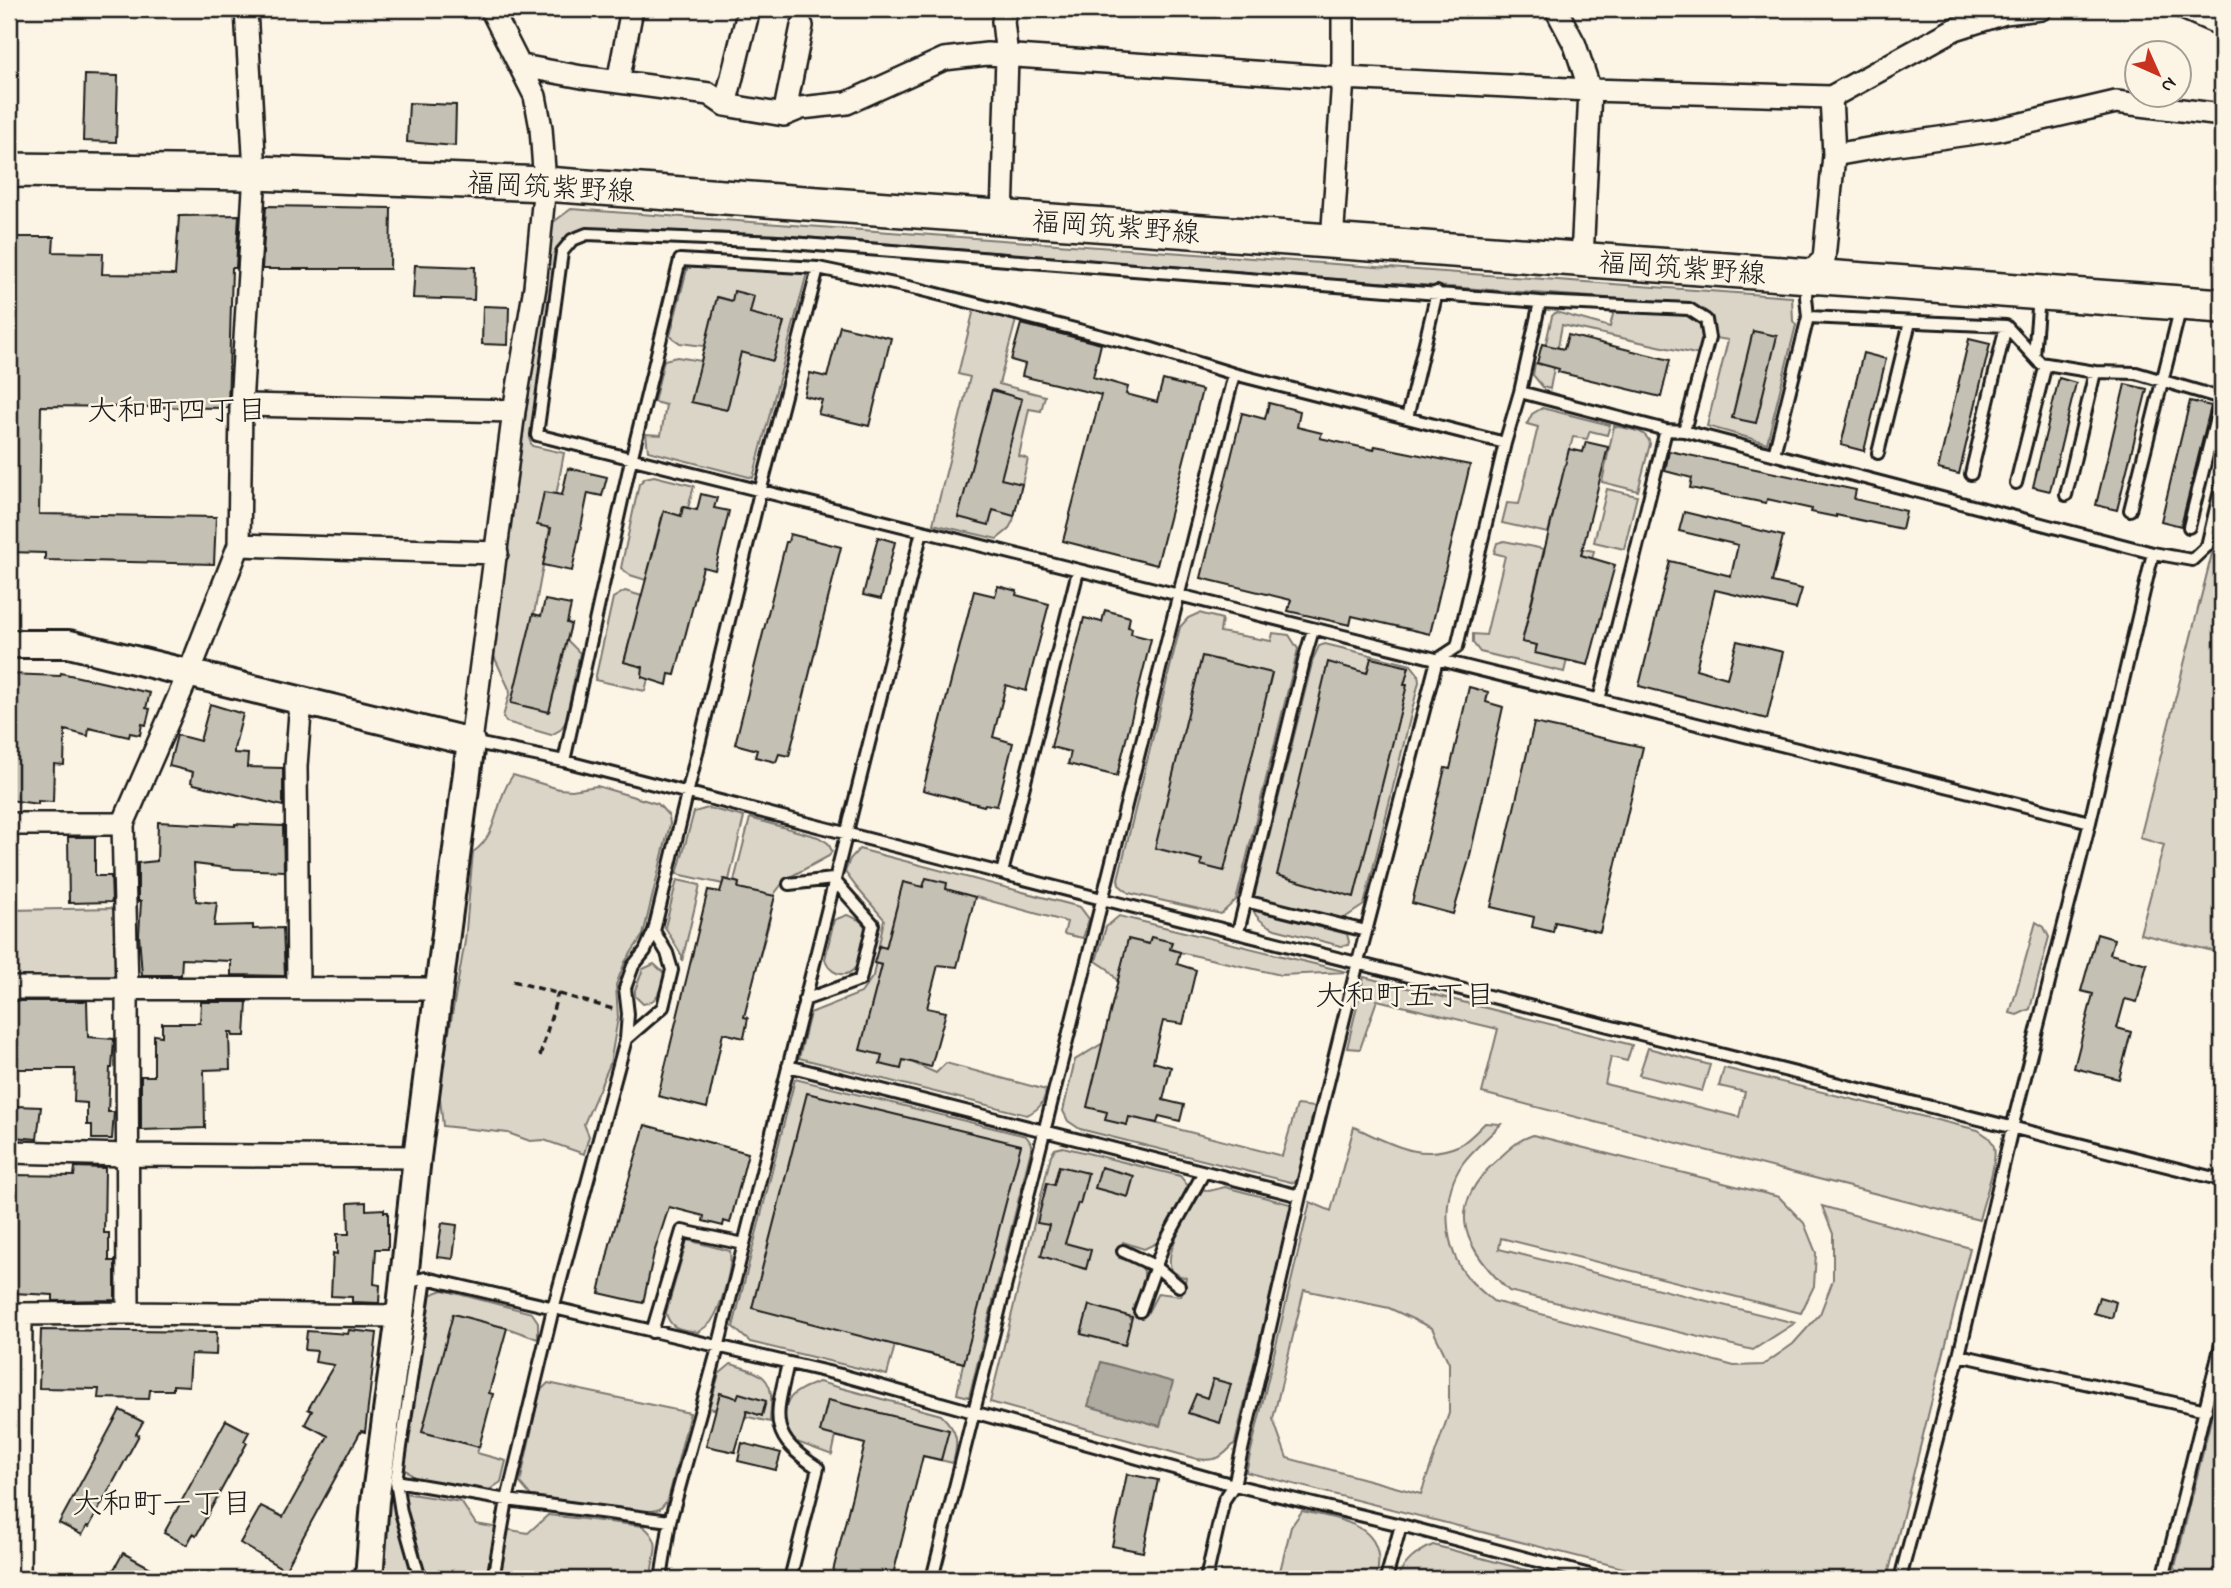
<svg xmlns="http://www.w3.org/2000/svg" width="2231" height="1588" font-family="'Indie Flower','Klee One',sans-serif">
  <style>
    .green { fill: #dbd5c8; stroke: #7c7872; stroke-width: 2; fill-rule: evenodd }
    .water { fill: #b0aba1; stroke: #75726c; stroke-width: 2 }
    .building { fill: #c4c0b3; stroke: #1c1c1c; stroke-width: 2 }
    .lines { fill: none; stroke-linecap: round; stroke-linejoin: round }
    .service-casing { stroke: #1c1c1c; stroke-width: 16 }
    .minor-casing { stroke: #1c1c1c; stroke-width: 26 }
    .tertiary-casing { stroke: #1c1c1c; stroke-width: 32 }
    .primary-casing { stroke: #1c1c1c; stroke-width: 38 }
    .path { stroke: #1c1c1c; stroke-width: 3.5; stroke-dasharray: 7 5; stroke-linecap: butt }
    .service { stroke: #fcf5e5; stroke-width: 10 }
    .minor { stroke: #fcf5e5; stroke-width: 21 }
    .tertiary { stroke: #fcf5e5; stroke-width: 26 }
    .primary { stroke: #fcf5e5; stroke-width: 33 }
    .labels { text-anchor: middle; stroke-width: 5; stroke-linejoin: round; paint-order: stroke }
    .street-label { font-size: 28px; fill: #1c1c1c; stroke: #fcf5e5 }
    .neighbourhood-label { font-size: 30px; fill: #1c1c1c; stroke: #fcf5e5 }
  </style>
  <rect width="100%" height="100%" fill="#fcf5e5"/>
  <filter id="ink" filterUnits="userSpaceOnUse"><feTurbulence type="fractalNoise" baseFrequency=".0143" numOctaves="2"/><feDisplacementMap in="SourceGraphic" scale="14" xChannelSelector="R" yChannelSelector="G"/><feConvolveMatrix kernelMatrix="1 2 1 2 8 2 1 2 1" color-interpolation-filters="sRGB"/></filter>
  <g filter="url(#ink)">
    <path class="green" d="M571 209 1792 297 1793 321 1796 325 1767 443 1707 426 1728 340 1715 338C1715 322 1708 311 1693 304L1321 278 778 235 594 228C575 232 563 237 557 256L530 441 532 446 564 453 534 614 571 624 567 640 580 653 565 723 560 730 551 735 506 722 503 717 510 691 493 654 552 223Z
      M696 263 807 273 753 478 648 451 646 434 661 435 666 405 654 402 664 360 677 357 701 361 704 346 680 343 670 336 687 269Z
      M974 309 1016 320 999 384 1045 396 1041 411 1029 409 1019 456 1028 459 1013 521 1008 530 997 539 933 524 970 377 958 374Z
      M1614 310 1690 316C1708 324 1704 338 1700 355L1562 325 1550 389 1543 387 1533 375 1535 363 1541 365 1552 316 1556 312 1610 327Z
      M1542 408 1610 425 1607 435 1590 431 1587 439 1573 437 1548 533 1502 523 1507 503 1519 504 1538 427 1527 424 1532 414Z
      M1614 426C1628 429 1647 429 1650 444L1638 491 1602 482Z
      M654 476 694 486 688 508 683 507 681 516 663 512 646 580 630 575 621 568 639 484 645 478Z
      M1607 489 1637 496 1624 549 1594 542Z
      M2222 514V953L2140 934 2164 845 2140 838Z
      M1504 541 1544 549 1522 641 1537 645 1535 653 1556 658 1583 549 1594 551 1564 672 1480 652 1473 643V634L1486 635 1505 556 1494 553 1497 543Z
      M625 591 642 596 624 662 643 667 642 677 648 679 645 691 595 680 613 598Z
      M1199 613 1222 619 1220 632 1271 641 1273 633 1289 635 1298 649 1238 893 1236 900 1221 914 1129 893 1119 885 1118 879 1180 627 1188 618Z
      M1325 644 1411 665 1418 674 1419 682 1364 905 1343 919 1254 897 1313 659 1319 646Z
      M513 775 559 789 572 790 597 786 658 804 669 816 670 824 643 935 625 962 616 985 618 1018 610 1064 584 1124 589 1136 584 1154 544 1140 530 1141 508 1133 443 1126 439 1089 465 941 473 852C499 835 495 799 513 775Z
      M708 808 744 817 729 880 724 879 723 884 677 874 694 812Z
      M750 818 818 837 828 843 832 851 829 856 786 879 775 893 768 927 746 1005 757 892 738 888 739 883 734 881Z
      M859 849 1080 907 1089 919 1083 938 1064 934 1067 922 976 897 955 895 913 1063 936 1073 946 1063 1046 1090C1044 1104 1039 1109 1027 1115L799 1058 810 1013 861 993 873 976 884 919 857 888 845 872 850 859Z
      M677 880 700 885 682 961V956L665 927Z
      M117 908 119 979 9 978V910Z
      M1253 910 1347 934 1349 942 1348 945 1341 946 1275 929C1265 925 1257 920 1253 910Z
      M847 915C854 917 862 920 865 927 867 933 859 965 854 969 844 980 828 972 825 959L834 920Z
      M1119 916 1347 972 1281 975 1179 952 1139 1119 1282 1156 1297 1105 1315 1107 1297 1180 1294 1183 1080 1129 1068 1121 1063 1111 1075 1060 1103 1043 1118 982 1108 969 1096 961 1106 927Z
      M2036 922 2044 927 2049 937 2030 1009 2017 1015 2010 1013Z
      M654 964 663 972 664 976C660 989 659 1002 643 1004L635 996V990L643 969Z
      M1364 977 1632 1045 1627 1061 1611 1057 1605 1084 1739 1117 1745 1092 1719 1086 1724 1068 1978 1130C1985 1135 1992 1138 1994 1147 1998 1164 1983 1201 1979 1220L1482 1093 1498 1029 1377 1000 1360 1049 1347 1048Z
      M1648 1048 1710 1065 1702 1091 1639 1075Z
      M795 1079 1026 1136C1030 1141 1032 1144 1031 1150L969 1397 957 1394 963 1363 895 1345 887 1375 750 1342 733 1327Z
      M1485 1123 1501 1124C1489 1137 1473 1149 1463 1163 1440 1196 1443 1249 1469 1279 1476 1287 1485 1294 1493 1301L1734 1366 1763 1365 1793 1344 1820 1314 1833 1280V1234L1822 1206 1970 1248 1887 1579H1666L1246 1472 1310 1202 1331 1211 1354 1127C1390 1143 1420 1163 1460 1145 1469 1140 1478 1130 1485 1123ZM1304 1290 1389 1308 1432 1328 1449 1363V1413L1421 1494 1287 1458 1273 1419Z
      M1533 1135 1779 1197 1804 1223 1816 1253 1814 1286 1801 1313 1501 1238 1499 1249 1795 1323 1753 1350 1509 1291C1466 1249 1443 1211 1494 1163 1507 1151 1517 1140 1533 1135Z
      M1063 1147 1180 1176 1188 1186 1157 1243 1144 1249 1123 1242 1119 1258 1138 1263 1144 1271V1280L1134 1309 1147 1314 1158 1293 1181 1296 1186 1278C1181 1276 1176 1275 1172 1270 1161 1253 1194 1206 1203 1189L1209 1191 1225 1187 1290 1204 1291 1208 1235 1443C1222 1457 1217 1462 1197 1459L990 1402 1051 1155 1055 1149Z
      M687 1240 730 1251C733 1267 721 1308 711 1322 708 1326 702 1329 698 1332 682 1329 671 1331 666 1313Z
      M443 1290 532 1313 538 1322V1339L507 1328 423 1432 479 1447 477 1453 506 1461 501 1482 489 1490 416 1479 404 1468 427 1301 429 1295Z
      M731 1364C755 1371 774 1374 771 1405 771 1411 770 1416 770 1422L709 1408 719 1374Z
      M2222 1374V1579H2172Z
      M819 1382 941 1415C958 1431 959 1441 953 1463L836 1436 832 1455 794 1441 784 1428C784 1397 791 1392 819 1382Z
      M548 1383 690 1413 668 1500 660 1509 649 1512 531 1496 520 1483 540 1391Z
      M385 1490 461 1502 476 1524 528 1533 548 1515 643 1526C667 1546 649 1555 652 1579H378Z
      M1302 1511C1342 1520 1390 1524 1376 1579H1278L1291 1527Z
      M1433 1545 1541 1574 1544 1579H1396C1405 1562 1415 1553 1433 1545Z"/>
    <path class="water" d="M1101 1362 1173 1382 1160 1426 1088 1406Z"/>
    <path class="building" d="M85 75 118 76 116 142 83 141Z
      M409 103 456 105 455 146 407 142Z
      M266 206 391 208 390 269H262Z
      M239 215 236 268H232L228 408 41 406 39 514 216 517 214 564 45 560V553L9 552V265L15 266 17 237H54L53 252 103 253 102 274 175 275 179 216Z
      M415 265 475 267 474 300 413 298Z
      M734 291 754 296 750 313 784 322 773 361 741 352 727 410 691 402 717 297 732 301Z
      M483 306 509 307 508 345 482 344Z
      M1021 324 1101 344 1093 377 1128 387 1126 394 1157 402 1163 380 1202 390 1157 565 1063 541 1101 395 1022 376 1025 364 1011 360Z
      M840 326 891 338 869 426 818 414 822 400 804 396 810 373 827 377Z
      M1753 331 1777 336 1756 423 1732 418Z
      M1568 335 1670 360 1661 397 1558 372 1559 369 1537 363 1542 344 1564 349Z
      M1969 339 1990 344 1959 474 1938 469Z
      M1863 353 1886 359 1864 451 1841 445Z
      M2059 378 2076 383 2050 491 2033 487Z
      M2125 384 2147 389 2117 510 2096 505Z
      M992 390 1022 399 1001 479 1022 484 1014 516 993 510 989 525 958 517Z
      M2190 401 2211 406 2181 526 2161 521Z
      M1269 403 1300 411 1297 427 1322 433 1320 438 1374 450 1375 446 1470 465 1430 634 1352 616 1350 625 1288 611 1291 600 1201 578 1242 413 1265 419Z
      M1586 442 1608 447 1581 555 1615 565 1588 665 1535 653 1537 645 1522 642 1569 449 1583 452Z
      M1669 451 1856 490 1854 499 1906 511 1902 529 1836 515V517L1811 512 1812 509 1767 499 1766 503 1690 488 1692 478 1665 471Z
      M568 468 607 477 602 496 588 493 572 571 543 565 551 528 537 525 544 492 562 495Z
      M701 494 717 498 714 508 729 511 715 570 703 567 675 675 669 674 667 685 642 677 643 667 624 662 664 511 681 516 683 507 697 510Z
      M1684 512 1783 536 1772 582 1802 589 1796 609 1715 590 1696 669 1727 678 1737 641 1783 652 1767 719 1639 686 1670 561 1731 576 1738 545 1679 531Z
      M790 534 841 547 789 756 779 754 776 762 755 757 757 750 735 744 786 542H788Z
      M878 537 895 542 881 599 863 595Z
      M998 586 1017 591 1016 595 1049 604 1026 691 1006 685 993 737 1013 743 997 806 985 804 984 806 923 790 974 591 995 596Z
      M545 600 571 605 567 623 571 624 549 712 511 703 533 614 541 616Z
      M1105 610 1130 617 1128 627 1132 628 1131 634 1151 639 1117 776 1068 764 1071 752 1051 747 1084 618 1102 622Z
      M1202 656 1272 673 1224 871 1200 865 1202 860 1155 848Z
      M1371 658 1409 667 1404 685H1407L1354 897 1277 875 1328 662 1367 673Z
      M61 673 150 693 146 708 150 709 146 725 142 724 140 735 130 733 129 737 89 728 88 736 65 730 64 765 54 764 53 802 38 801V804L9 800V674L60 676Z
      M1469 687 1488 692 1486 702 1503 707 1469 860 1453 914 1412 903 1445 768 1450 769Z
      M210 704 243 714 234 749V753L248 754 247 767 283 768V806L194 784 191 782 193 772 169 766 177 735 200 741Z
      M1534 723 1643 747 1600 932 1555 922 1553 932 1532 927 1534 917 1491 907Z
      M158 822 235 826V824L283 826 284 871 235 869 194 864 196 901 217 903 214 926 253 925V929L283 928 285 976 231 975V961L182 959 181 975H142L139 935 141 901H138V863L157 861Z
      M68 837H95V876H111L112 902 69 903Z
      M926 878 947 883 946 889 975 897 957 967 938 965 927 1008 946 1012 931 1067 903 1060 901 1069 880 1064 882 1055 860 1050 882 965 874 963 879 946 886 948 903 882 923 887Z
      M724 879 739 883 738 888 775 896 744 1017 748 1018 744 1038 723 1033 707 1108 658 1096 708 890 720 892Z
      M2097 934 2114 939 2110 954 2147 964 2137 1002 2125 999 2117 1028 2131 1032 2119 1079 2074 1068 2093 994 2081 991Z
      M1151 937 1172 942 1170 949 1180 952 1177 964 1196 970 1183 1024 1163 1021 1153 1062 1171 1067 1163 1100 1184 1105 1180 1121 1159 1116 1157 1123 1129 1117 1127 1125 1105 1120 1107 1112 1087 1107 1128 939 1149 944Z
      M10 1001H87L88 1037 114 1039 112 1068H110L108 1112H114L112 1139H92V1125H87V1103L74 1102 75 1069H9Z
      M201 1002H247L245 1036H233L232 1032H229L230 1069 204 1070 205 1128 141 1130V1076H154V1035L162 1036V1023H200Z
      M807 1093 1021 1145 964 1363 752 1308Z
      M16 1106 41 1107 37 1139 14 1137Z
      M645 1125 748 1153 730 1223 724 1221 723 1226 703 1221 704 1216 669 1207 654 1253 643 1303 599 1293 610 1244Z
      M1059 1166 1088 1173 1080 1204 1078 1203 1065 1243 1091 1250 1086 1269 1041 1256 1049 1225 1037 1223 1047 1183 1054 1185Z
      M75 1167 105 1168 104 1233H109V1261H115V1300L53 1301V1295L12 1293 14 1175 74 1176Z
      M1101 1167 1134 1176 1128 1197 1095 1188Z
      M366 1202V1210L384 1209V1212H388V1249H376L374 1284 380 1285 379 1303 352 1302V1297L331 1296 333 1253 337 1254V1234H349L348 1203Z
      M442 1223 457 1225 453 1259 437 1257Z
      M2099 1297 2116 1302 2112 1318 2094 1313Z
      M1089 1305 1132 1317 1125 1345 1081 1334Z
      M453 1314 507 1328 489 1393 493 1394 479 1447 422 1432Z
      M41 1330 217 1332 216 1355 191 1354 189 1386 173 1385V1390H150L149 1399 98 1398 99 1389 39 1388Z
      M349 1330 377 1333 365 1432 361 1431 285 1570 240 1543 261 1506 283 1517 328 1436 305 1424 312 1411 308 1409 334 1365 315 1362 317 1351 305 1350 307 1331 348 1334Z
      M1213 1379 1231 1384 1220 1423 1188 1413 1196 1394 1207 1398Z
      M720 1393 737 1398 739 1393 766 1401 762 1416 747 1411 735 1452 706 1446Z
      M828 1400 949 1430 941 1460 923 1456 892 1579H831L865 1444 820 1432Z
      M120 1410 143 1422 136 1434 139 1435 89 1527 87 1526 82 1535 59 1523Z
      M226 1420 249 1432 244 1441 247 1443 196 1536 193 1534 187 1545 164 1533Z
      M742 1443 781 1453 776 1470 738 1461Z
      M1127 1474 1158 1480 1143 1552 1112 1546Z
      M123 1553 171 1579H130L113 1571Z"/>
    <g class="lines">
      <defs>
        <path id="service" d="M1807 280 1806 297 1808 317 2006 326 2040 363 2095 372 2136 373 2221 398 2189 527
          M1540 302 778 242 587 234 572 240 562 252 537 435 2090 822
          M2034 356 2039 297
          M1520 392 1540 302 1689 309 1706 320 1709 338 1684 431
          M1407 418 1437 292
          M1878 453 1910 322
          M1774 454 1808 317
          M1971 474 2006 326
          M2016 483 2046 364
          M2066 495 2095 372
          M2130 510 2181 306
          M2153 553 2192 560 2207 546 2222 482
          M1599 700 1666 430
          M471 742 564 761 1102 899 2222 1180
          M564 761 631 460 680 260 818 268 918 289 1149 348 1234 374 1505 443 1520 392 1666 430 1684 431 2153 553 2090 822 2012 1128 1959 1355 1900 1579
          M1002 873 1078 571
          M789 884 833 879 873 924 860 980 804 1000
          M1245 901 1366 931
          M1238 932 1305 657 1313 630
          M626 1039 663 1007 672 970 667 953 654 931
          M788 1066 1300 1196
          M1123 1251 1155 1266 1179 1286
          M426 1278 396 1481 507 1500 670 1521
          M404 1283 426 1278 841 1375 1234 1485 1401 1525 1605 1579
          M1140 1311 1163 1246 1204 1172
          M652 1332 682 1231 744 1244
          M1959 1355 2206 1410
          M788 1363C776 1416 766 1435 818 1468L790 1579
          M396 1481 401 1512 420 1579
          M493 1579 507 1500 553 1309 626 1039 628 1014 625 988 633 966 645 951 654 931 760 492 818 268
          M661 1579 670 1521 718 1348 922 531
          M932 1579 1234 374
          M1206 1579 1224 1500 1234 1485 1300 1196 1358 962 1437 660 1457 647 1505 443
          M1386 1579 1401 1525
          M2163 1579 2222 1340"/>
        <path id="minor" d="M1556 9 1575 45 1590 90 1582 259
          M2185 9 2222 25
          M522 66 582 77 709 94 725 105 784 115 801 108 847 103 944 59 987 54 1343 78 1590 90 1831 97 1955 29 2005 13 2041 9
          M618 82 632 9
          M725 105 749 9
          M784 115 802 26
          M1834 155 1890 145 1996 130 2116 102 2222 115
          M1002 218 1007 57 1003 21 1006 9
          M1332 242 1343 78V9
          M1807 276 1824 259 1834 155 1831 97
          M241 405 514 411
          M239 545 497 553
          M471 742 514 411 535 287 545 184 541 128 535 96 491 9
          M9 824H123
          M9 988 425 989 439 992
          M298 988 296 766 301 700
          M9 1152 128 1155 417 1157
          M128 1313 127 989 123 824 189 673 239 545 241 405 255 173 246 9
          M19 1579 21 1314 128 1313 400 1316"/>
        <path id="tertiary" d="M9 644H69L471 742 417 1157 400 1316 375 1501 369 1579"/>
        <path id="primary" d="M9 170 255 173 545 184 2222 306"/>
      </defs>
      <use href="#service" class="service-casing"/>
      <use href="#minor" class="minor-casing"/>
      <use href="#tertiary" class="tertiary-casing"/>
      <use href="#primary" class="primary-casing"/>
      <path class="path" d="M513 981 613 1009
        M540 1056 558 993"/>
      <use href="#service" class="service"/>
      <use href="#minor" class="minor"/>
      <use href="#tertiary" class="tertiary"/>
      <use href="#primary" class="primary"/>
    </g>
  </g>
  <g class="labels">
    <g class="street-label">
      <text transform="translate(551 186) rotate(3)" y="10">福岡筑紫野線</text>
      <text transform="translate(1116 226) rotate(4)" y="10">福岡筑紫野線</text>
      <text transform="translate(1682 267) rotate(4)" y="10">福岡筑紫野線</text>
    </g>
    <g class="neighbourhood-label">
      <text x="177" y="420">大和町四丁目</text>
      <text x="1405" y="1005">大和町五丁目</text>
      <text x="162" y="1513">大和町一丁目</text>
    </g>
  </g>
  <rect width="2231" height="1588" fill="none" stroke="#fcf5e5" stroke-width="35"/>
  <rect x="18" y="18" width="2196" height="1553" fill="none" stroke="#1c1c1c" stroke-width="2.5" filter="url(#ink)"/>
  <g transform="translate(2158 74) rotate(135)"><circle r="33" fill="#fcf5e5" stroke="#a29e95" stroke-width="2"/>
  <path d="M0-5L12 26L0 18L-12 26Z" fill="#c8321e"/>
  <text y="-10" font-size="19" font-weight="bold" text-anchor="middle" fill="#1c1c1c">N</text>
  </g>
</svg>
